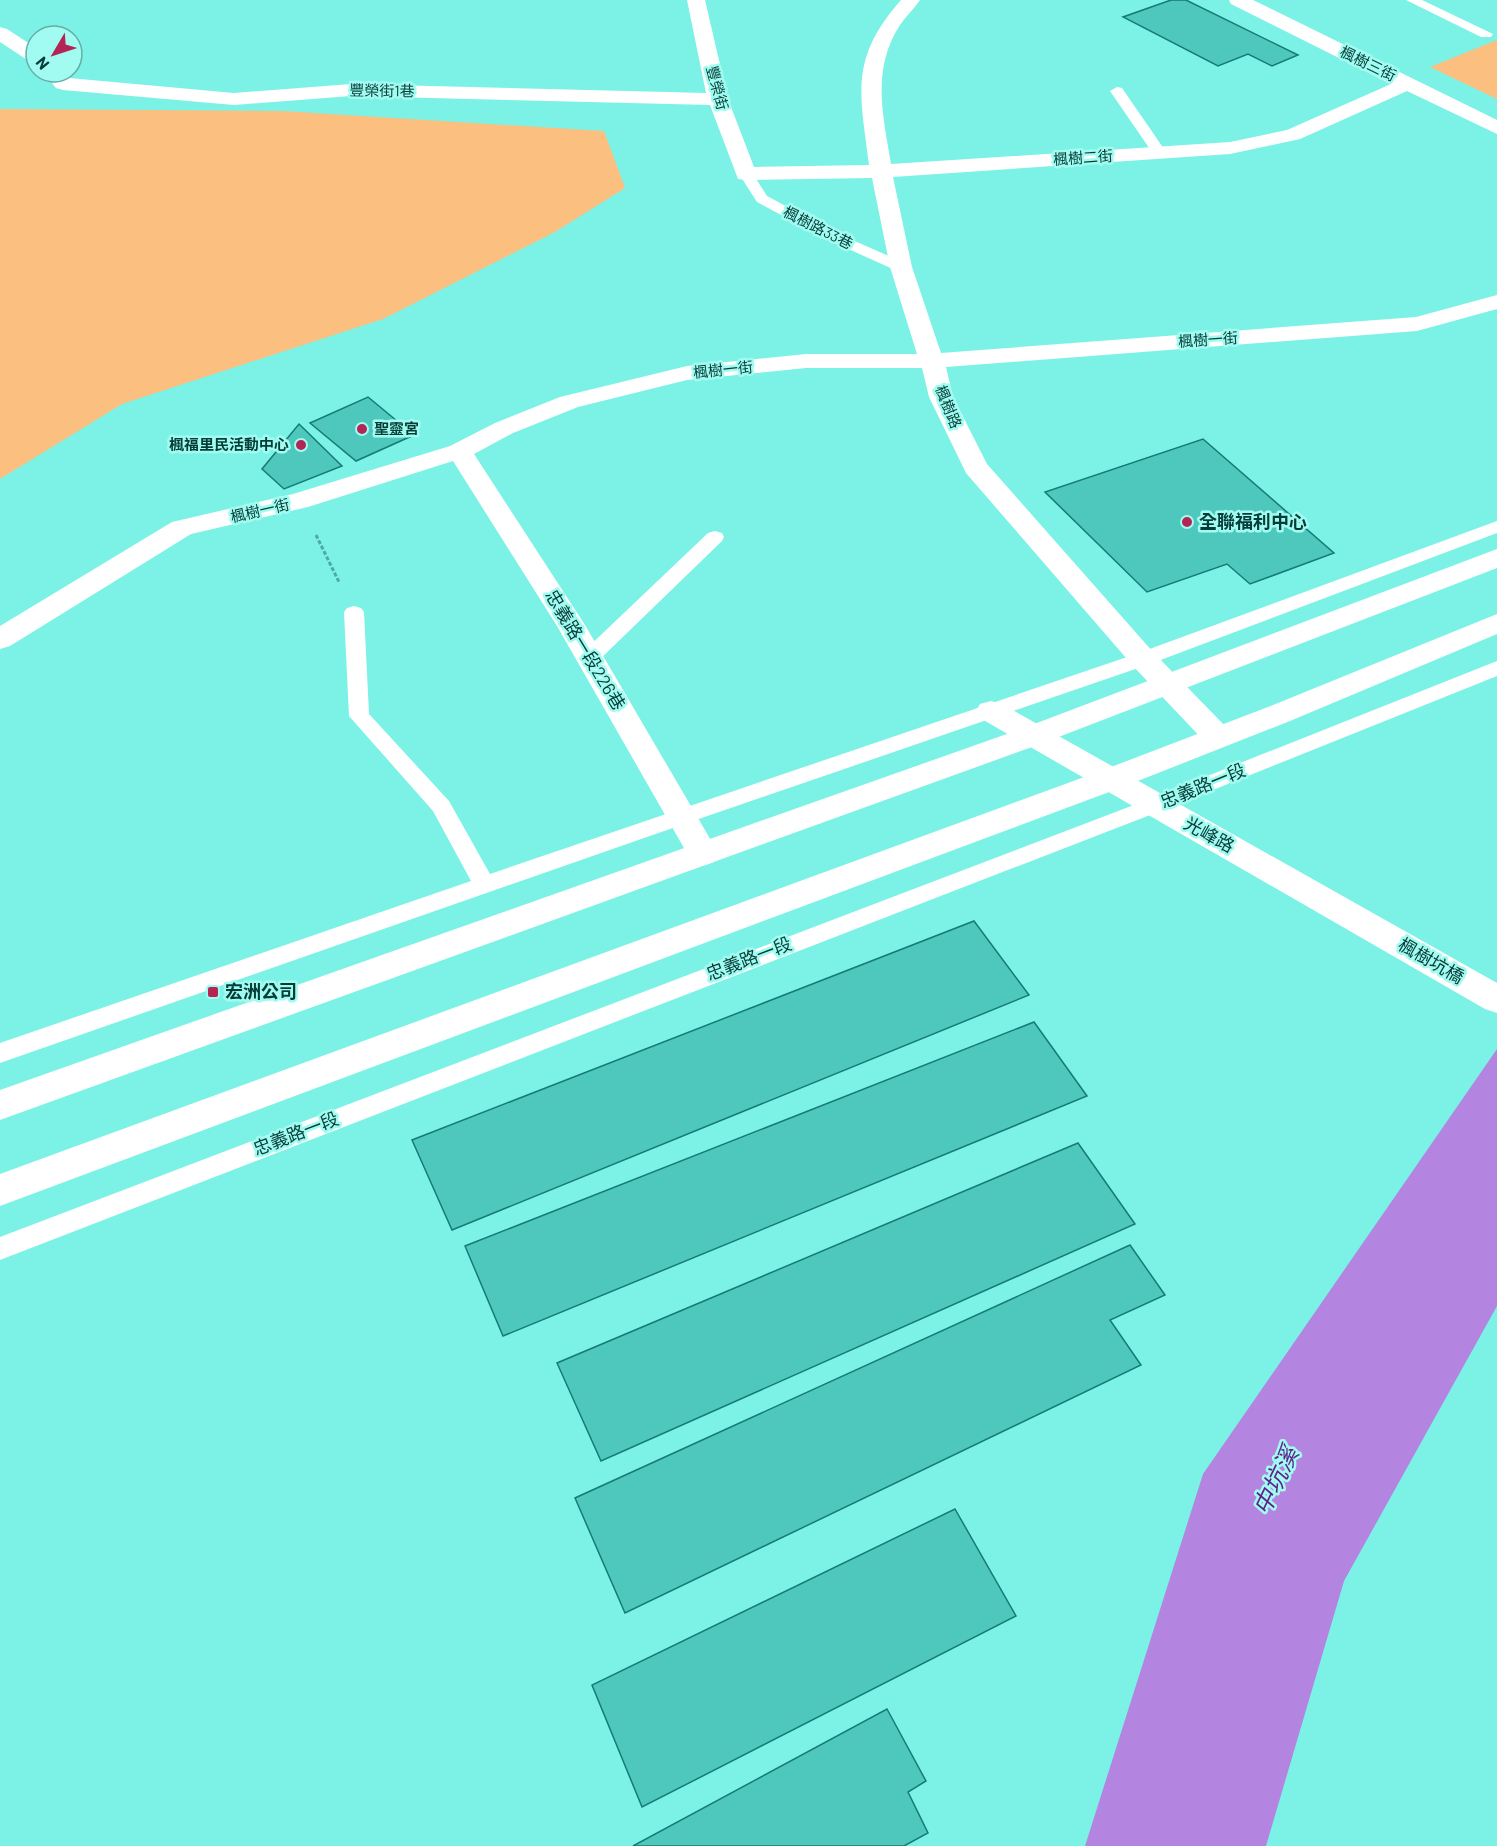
<svg xmlns="http://www.w3.org/2000/svg" width="1497" height="1846" font-family="Barlow,'Noto Sans TC',sans-serif">
  <style>
    .green { fill: #fbbf80 }
    .water { fill: #b384e0 }
    .building { fill: #4ec8bc; stroke: #167b73; stroke-width: 1.5 }
    .lines { fill: none; stroke-linecap: round; stroke-linejoin: round }
    .path { stroke: #4daba2; stroke-width: 3; stroke-dasharray: 4 2; stroke-linecap: butt }
    .service { fill: #fff; fill-rule: evenodd }
    .minor { fill: #fff; fill-rule: evenodd }
    .secondary { fill: #fff; fill-rule: evenodd }
    .poi-dot { fill: #b42556; stroke: #a2fbf1; stroke-width: 2 }
    .labels { text-anchor: middle; stroke-width: 5; stroke-linejoin: round; paint-order: stroke }
    .far-street-label { font-size: 15px; fill: #043d38; stroke: #a2fbf1 }
    .far-poi-label { font-size: 15px; font-weight: bold; fill: #043d38; stroke: #a2fbf1; text-anchor: start }
    .poi-label { font-size: 18px; font-weight: bold; fill: #043d38; stroke: #a2fbf1; text-anchor: start }
    .street-label { font-size: 18px; fill: #043d38; stroke: #a2fbf1 }
    .near-water-label { font-size: 24px; font-style: italic; fill: #5f1f8c; stroke: #a2fbf1 }
  </style>
  <rect width="100%" height="100%" fill="#7cf2e6"/>
  <path class="green" d="M1497 40V99L1430 67Z
    M0 109 283 111 604 131 625 188 555 232 383 319 122 404 0 479Z"/>
  <path class="water" d="M1497 1049V1306L1344 1581 1266 1846H1085L1203 1474Z"/>
  <path class="building" d="M1171 0H1186L1298 55 1272 66 1248 54 1218 66 1123 17Z
    M368 397 414 435 356 461 310 423Z
    M299 424 342 466 284 489 262 469Z
    M1203 439 1334 553 1250 584 1227 564 1147 592 1045 492Z
    M974 921 1029 995 452 1230 412 1140Z
    M1034 1022 1087 1096 503 1336 465 1246Z
    M1078 1143 1135 1224 601 1461 557 1363Z
    M1130 1245 1165 1295 1110 1320 1141 1365 625 1613 575 1498Z
    M955 1509 1016 1616 642 1807 592 1685Z
    M887 1709 926 1781 908 1792 928 1833 904 1846H633Z"/>
  <g class="lines">
    <path class="path" d="M316 535 339 582"/>
    <path class="service" d="M1406 0H1422L1493 34 1491 37H1481Z
      M1117 87 1122 88 1164 149 1166 152 1164 155H1154L1110 91Z
      M746 170 751 171 767 196 834 232 907 264 909 267 901 272 895 270 824 238 757 202 739 174Z
      M1497 521V533L1150 664 690 822 0 1063V1043L471 881 433 811 349 716 344 612 347 608 354 606 361 608 364 612 369 714 449 801 490 874 1136 654Z
      M715 531 722 533 724 537 722 541 597 662 590 664 583 662 580 657 583 652 708 533Z
      M1497 661V676L1163 810 0 1260V1237L1147 800Z"/>
    <path class="minor" d="M687 0H705L728 99 754 167 869 165C860 93 849 59 901 0H920C914 9 906 16 900 25 871 70 883 115 891 164L1230 142 1287 130 1391 84 1231 4 1229 0H1253L1497 120V134L1407 91 1300 139 1230 154 893 177 912 267 941 353 1416 317 1497 295V309L1417 331 946 367 953 397 987 464 1153 652 1229 730 1233 737 1229 744 1218 748 1207 744 1133 666 966 473 929 397 922 368H806L687 380 578 407 513 433 474 454 585 625 719 854 714 862 703 866 692 862 557 626 453 461 308 507 191 534 10 646 0 649V626L172 522 293 494 450 446 495 423 560 397 687 366 806 354H917L890 267 872 178 746 180 738 179 710 105 351 96 234 105 63 90 56 88 43 72H64L69 78 234 93 351 84 706 93Z
      M0 27 7 29 36 48V63L29 61 0 42Z
      M991 701 1002 704 1497 983V1013L1485 1009 980 718 976 711 980 704Z"/>
    <path class="secondary" d="M1497 549V568L1043 743 0 1120V1090L1021 729Z
      M1497 614V634L1290 721 1120 788 0 1206V1174L1098 772 1268 707Z"/>
  </g>
  <g class="poi-dot">
    <circle cx="362" cy="429" r="6"/>
    <circle cx="301" cy="445" r="6"/>
    <circle cx="1187" cy="522" r="6"/>
    <rect x="207" y="986" width="12" height="12" rx="3"/>
  </g>
  <g class="labels">
    <g class="far-street-label">
      <text transform="translate(1368 64) rotate(26)" y="5">楓樹三街</text>
      <text transform="translate(717 88) rotate(75)" y="5">豐榮街</text>
      <text transform="translate(382 91) rotate(1)" y="5">豐榮街1巷</text>
      <text transform="translate(1083 158) rotate(-4)" y="5">楓樹二街</text>
      <text transform="translate(818 228) rotate(27)" y="5">楓樹路33巷</text>
      <text transform="translate(1208 340) rotate(-4)" y="5">楓樹一街</text>
      <text transform="translate(723 370) rotate(-6)" y="5">楓樹一街</text>
      <text transform="translate(948 407) rotate(68)" y="5">楓樹路</text>
      <text transform="translate(260 511) rotate(-13)" y="5">楓樹一街</text>
    </g>
    <g class="far-poi-label">
      <text x="374" y="434">聖靈宮</text>
      <text x="289" y="450" text-anchor="end">楓福里民活動中心</text>
    </g>
    <g class="poi-label">
      <text x="1199" y="528">全聯福利中心</text>
      <text x="225" y="998">宏洲公司</text>
    </g>
    <g class="street-label">
      <text transform="translate(585 650) rotate(59)" y="6">忠義路一段226巷</text>
      <text transform="translate(1203 786) rotate(-22)" y="6">忠義路一段</text>
      <text transform="translate(1209 835) rotate(29)" y="6">光峰路</text>
      <text transform="translate(749 959) rotate(-21)" y="6">忠義路一段</text>
      <text transform="translate(1431 961) rotate(30)" y="6">楓樹坑橋</text>
      <text transform="translate(296 1134) rotate(-21)" y="6">忠義路一段</text>
    </g>
    <g class="near-water-label">
      <text transform="translate(1276 1481) rotate(-64)" y="8">中坑溪</text>
    </g>
  </g>
  <g transform="translate(54 54) rotate(231)"><circle r="28" fill="#a2fbf1" stroke="#63afa7" stroke-width="1.5"/>
  <path d="M0-4.5L10 22L0 15L-10 22Z" fill="#b42556"/>
  <text y="-9" font-size="16" font-weight="bold" text-anchor="middle" fill="#043d38">N</text>
  </g>
</svg>
